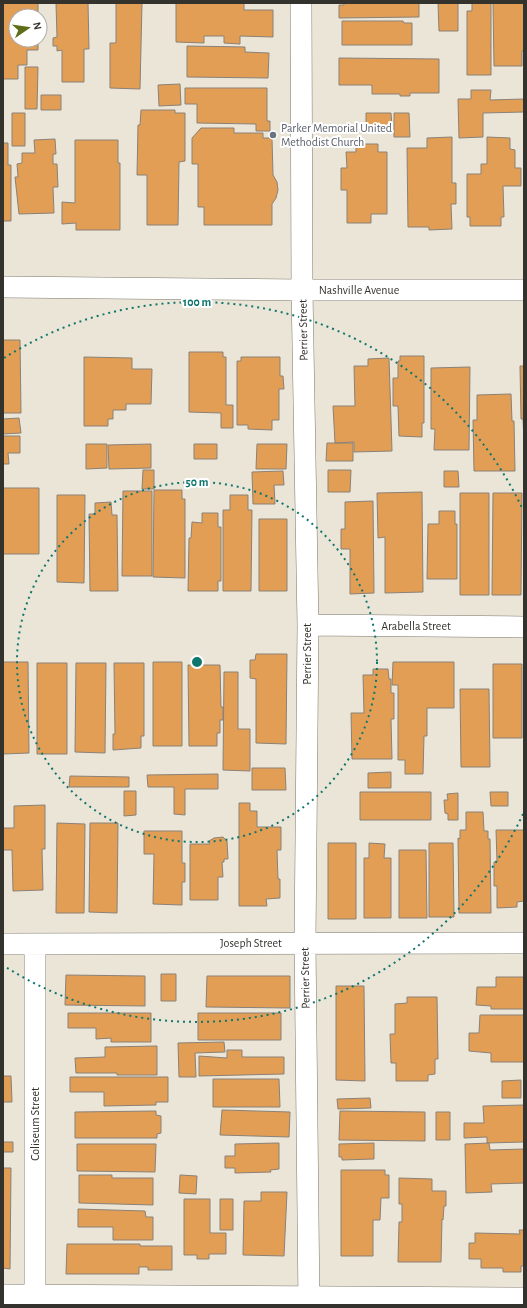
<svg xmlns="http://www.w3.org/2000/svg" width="527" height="1308" font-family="'Alegreya Sans',sans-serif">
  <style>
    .building { fill: #e29e55; stroke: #8b8176 }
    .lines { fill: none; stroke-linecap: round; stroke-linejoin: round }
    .minor-casing { stroke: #7d786b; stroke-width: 22 }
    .minor { stroke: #fff; stroke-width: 21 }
    .ring { fill: none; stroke: #0f766e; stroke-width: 2; stroke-dasharray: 2 4 }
    .worship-dot { fill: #6b7280; stroke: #fff; stroke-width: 1.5 }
    .labels { text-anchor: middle; stroke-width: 4; stroke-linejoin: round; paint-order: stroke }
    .worship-label { font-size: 12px; fill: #5b616d; stroke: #fff; text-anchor: start }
    .street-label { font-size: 12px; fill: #34322d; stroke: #fff }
    .centre { fill: #0f766e; stroke: #fff; stroke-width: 2 }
    .ring-label { font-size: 12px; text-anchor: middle; font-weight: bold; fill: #0f766e; stroke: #fff; stroke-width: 4; stroke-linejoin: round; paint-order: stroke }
  </style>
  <rect width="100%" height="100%" fill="#eae5d6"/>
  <path class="building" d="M3 3H38V16H16V40H38V50H27V65H18V79H3Z
    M56 3H88L89 49H84V82H62V50L57 51V46H53V38L57 37Z
    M116 3H142L140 89 110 88V43H116Z
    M176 3H244V10H273V37L240 36V44L224 43V36H204V43L176 42Z
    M344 3H419V17L339 18V5H344Z
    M438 3H458V31H439Z
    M472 3H491V75H467V11H472Z
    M493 3H524V51H522V66H494Z
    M342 21H403L404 23H412V45H342Z
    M187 46 245 47V52L269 53 268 78 187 77Z
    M339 58 439 59V93H410V96H400V94H372V85H339Z
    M25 67H38L37 109H25Z
    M180 84 181 105 159 106 158 85Z
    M185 88H267V121H270V131H256V124L197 123V104H185Z
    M471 90H491L490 100 524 99V112L483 113V137L459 138 458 99H471Z
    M41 95H61V110H41Z
    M141 110H175V113H185V161L179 162 178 225H147V175H137L138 125H140Z
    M12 113H25V146H12Z
    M366 113H391L392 126H366Z
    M394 113H409L410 137H394Z
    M201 128H234V133H263V138H272L273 175 277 182 278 190 276 198 272 204V225H204V207H198V164H192V138Z
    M452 137V183H456V204H451L452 229 429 230V227H408L407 148H427V138Z
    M487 137 510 138V149L515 150V168H521V186H503L504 217H501V226H470V217H467V174H481V164H487Z
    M55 139 56 154H53V164H57L58 187H53L54 213 19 214 15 177H18L17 164 22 163V153H35L34 140Z
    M75 140H118V163H120V230H76V223L62 224V202L75 203Z
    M3 143H8V165H11V221H3Z
    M356 144H378V152H387V214H371V223H347V190H341V168H347L346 152H356Z
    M3 340H20L21 413H3Z
    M189 352H223V357H226V405H233V428H221V413L189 412Z
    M400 356H424V423H422V437L399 436 398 406H393V378H398V361H400Z
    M84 357 132 358V369H152L151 404H126V410H113V419H108V426H84Z
    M241 357H280V376H283L284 389H279V420H272V430L248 429V425H237V361H241Z
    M389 358 392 451 354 452V442L335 443 333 406H355L354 366H368V359Z
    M520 366H524V440L523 419H521Z
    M470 367 469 450H434L435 429H431V368Z
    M511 394 512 421H514L515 471H474L473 420H477V395Z
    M19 418 21 433 3 434V419Z
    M3 436H20V453H8L9 464H3Z
    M327 443H353V461H326Z
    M86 444H107V468L86 469Z
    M151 444V468L109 469 108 445Z
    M194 444H217V459H194Z
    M257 444H287L286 469H256Z
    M143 470H154V489H142Z
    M328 470H351L350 492H328Z
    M283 471 284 485H274L275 504H253L252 472Z
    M444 471H458L459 487H444Z
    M3 488H39V554H3Z
    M154 490H182V499H185V578L153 577Z
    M123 491H152V576H122Z
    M422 492 423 592 385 593V537L378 538 377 493Z
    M460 493H489V595H460Z
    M493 493H522L521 595H492Z
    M57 495H85L84 583 57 582Z
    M230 495H248V510H252L251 591H223V510H230Z
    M373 501 374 593 350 594V549H341V529H345V502Z
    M111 502 112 515H117L118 591H90L89 514H95V503Z
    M439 511H455V524H457V579H427L428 524H439Z
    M202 513H218V527H221V581H218V591H188L189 538H191L192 522 202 523Z
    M259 519H287V591H259Z
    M256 654H287L286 744 256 743V679L250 678V660H255Z
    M3 662H28L29 753 3 754Z
    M153 662H182V746H153Z
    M393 662H454V708H427V736H424L423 774H405V760H398V685H392Z
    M37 663H67V754H37Z
    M76 663H106L105 753 75 752Z
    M114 663H144V736H141V748L113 750V734H115Z
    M493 664H522V738H493Z
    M188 665H220L221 707H223V720H220V733H217V746H189Z
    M373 669H388L389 679H391V693H394V719H391L392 759H352L351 713H364L363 675H373Z
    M224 672H238V729H250V771L223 770Z
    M460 689H489L490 767H461Z
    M252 768H285L286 790H252Z
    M391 772V788H368V773Z
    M218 774V789H185V815L174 814V787H148L147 775Z
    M70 776 129 777V787H69Z
    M124 791H136V815L124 816Z
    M360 792H431V820H360Z
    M490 792H508V806H491Z
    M458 793V820H448V814L445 813 444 800H448L447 794Z
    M239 803H250V811H257V827H281V850H277L278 879H280V898L266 899 267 906H239Z
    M45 805V849H42L43 890 13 891 12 850H3V828H14V806Z
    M466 812H483L484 831H488V839H490L491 913H459L458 838 460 839V830H466Z
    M57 823 85 824 84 913H56Z
    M90 823H118L117 913 89 912Z
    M496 830H524V901L517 902V907L497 908V886H494V862H497Z
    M144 831H182V863H185V882H182V905L153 904 154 854H144Z
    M223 837 227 841 228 859H224V862H222L223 877H218V900H190V844H210L209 841 214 838Z
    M328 843H356V919H328Z
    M369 843 385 844 384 858H391V918H364V858H369Z
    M429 843H453L454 917H429Z
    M399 850H426L427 918H399Z
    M161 974H176V1001H161Z
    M66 975 145 976V1006L65 1005Z
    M207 976H290V1008L206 1007Z
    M496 977H524V1009H491V1006L476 1005 477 987H496Z
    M336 986H364L365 1081 336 1080Z
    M407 997H437L438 1059H435V1074L428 1075V1081H396V1063H391L390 1034H395V1004L407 1003Z
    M68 1013H151V1042H111V1038L96 1039V1028H68Z
    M198 1013H281V1040H198Z
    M480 1015H524V1062H491V1053L469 1051V1033H479Z
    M224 1042 225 1052 195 1053 196 1077H179L178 1043Z
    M157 1046V1075H117V1073H76L75 1058 105 1057V1047Z
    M227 1050H242V1057H284V1074L199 1076V1056L227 1058Z
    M3 1076H11L12 1102H3Z
    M70 1077H168V1102H156V1105L104 1106V1092H70Z
    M213 1079H279L280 1107H213Z
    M521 1080V1098H502V1081Z
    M370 1098 371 1108 338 1109 337 1099Z
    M524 1105V1142L487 1143V1137L464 1138V1123H484L483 1106Z
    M222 1110 290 1112 289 1137 220 1135Z
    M156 1111V1115L161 1116V1133L157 1134V1138H75V1112Z
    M340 1111 425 1112V1141L339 1140Z
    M436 1112H450V1140H436Z
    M3 1142H13V1152H3Z
    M279 1143V1169L270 1170 271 1172 235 1173V1168H225V1156H235V1144Z
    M374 1143V1159L342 1160V1157H339V1144Z
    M489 1143 490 1150 524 1149V1183L491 1184 492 1192 466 1193 465 1144Z
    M77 1144H156L155 1172 77 1171Z
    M3 1168H11L10 1269 3 1268Z
    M341 1170H385V1175H389V1198H381L380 1220H373V1256H341Z
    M79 1175H112V1178H153V1205L79 1203Z
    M180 1175 197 1176 196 1194 179 1193Z
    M399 1178 432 1179V1191H446V1206H444L443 1220 442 1219 441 1262H398L399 1222H402V1204H399Z
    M261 1192H287L284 1256 243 1255 244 1201H261Z
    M184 1199H210V1233H226V1254H209V1259H197V1255H184Z
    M220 1199H233V1230H220Z
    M78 1209 145 1211 146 1217H153V1240H113V1227H78Z
    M519 1230H524V1266H521V1272H503V1268H481V1259H469V1243H475V1233L520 1234Z
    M67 1244H140V1246H172V1270H148V1267H139V1274H66Z"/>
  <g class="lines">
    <defs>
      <path id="minor" d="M301 3 302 290 308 625 305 943 309 1305
        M3 287 302 290H524
        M308 625 524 627
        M3 944 524 943
        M35 944V1305
        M3 1295 524 1298"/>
    </defs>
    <use href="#minor" class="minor-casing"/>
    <use href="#minor" class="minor"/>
  </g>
  <g class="ring">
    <circle cx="197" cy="662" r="180"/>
    <path d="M523 814A360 360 0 0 1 4 966M4 358A360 360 0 0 1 523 510"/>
  </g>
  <circle class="worship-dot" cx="273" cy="135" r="4"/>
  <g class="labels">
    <g class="worship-label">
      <text x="281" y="132">Parker Memorial United<tspan x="281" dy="14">Methodist Church</tspan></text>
    </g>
    <g class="street-label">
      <text x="359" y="294">Nashville Avenue</text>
      <text transform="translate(303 330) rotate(-91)" y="4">Perrier Street</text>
      <text x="416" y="630">Arabella Street</text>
      <text transform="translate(307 654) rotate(-90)" y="4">Perrier Street</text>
      <text x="251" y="947">Joseph Street</text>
      <text transform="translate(305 978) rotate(-91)" y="4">Perrier Street</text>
      <text transform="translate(35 1124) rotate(-90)" y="4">Coliseum Street</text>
    </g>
  </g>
  <circle cx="197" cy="662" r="6" class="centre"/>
  <g class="ring-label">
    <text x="197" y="306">100 m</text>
    <text x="197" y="486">50 m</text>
  </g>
  <rect width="527" height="1308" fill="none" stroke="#34322d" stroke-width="8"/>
  <g transform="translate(28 28) rotate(77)"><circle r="19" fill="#ffffff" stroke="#aeadab"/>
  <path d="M0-3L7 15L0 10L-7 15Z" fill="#5f6d18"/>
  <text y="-6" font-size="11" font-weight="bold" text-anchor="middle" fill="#34322d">N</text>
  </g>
</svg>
